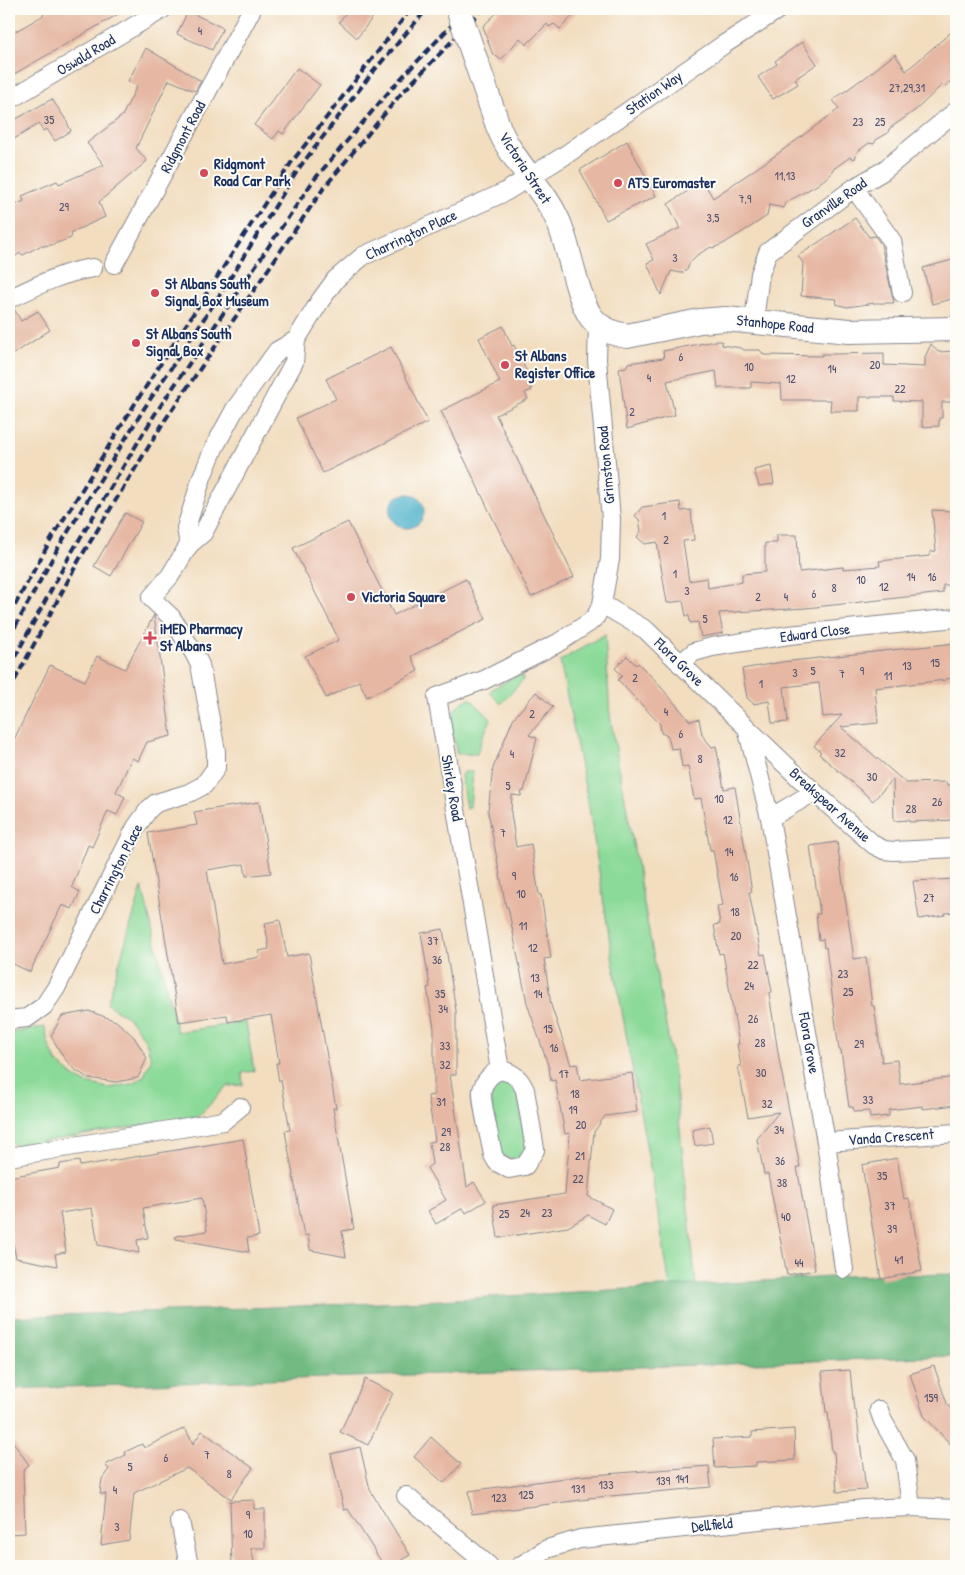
<svg xmlns="http://www.w3.org/2000/svg" width="965" height="1575" font-family="'Patrick Hand',sans-serif">
  <style>
    .green { fill: #8cda99; stroke: #54847c }
    .forest { fill: #71ba81; stroke: #467470 }
    .water { fill: #4bb1ca; stroke: #337094 }
    .building { fill: #e6b7a3 }
    .lines { fill: none; stroke-linecap: round; stroke-linejoin: round }
    .minor-casing { stroke: #86868e; stroke-width: 20 }
    .secondary-casing { stroke: #86868e; stroke-width: 26 }
    .minor { stroke: #fff; stroke-width: 18 }
    .secondary { stroke: #fff; stroke-width: 24 }
    .rail { stroke: #1b2f5e; stroke-width: 4; stroke-dasharray: 8 4; stroke-linecap: butt }
    .secondary-bridge-casing { stroke: #86868e; stroke-width: 26; stroke-linecap: butt }
    .secondary-bridge { stroke: #fff; stroke-width: 24 }
    .poi-dot { fill: #d1495b; stroke: #fdfcf7; stroke-width: 2 }
    .labels { text-anchor: middle; stroke-width: 4; stroke-linejoin: round; paint-order: stroke }
    .number-label { font-size: 12px; fill: #4e516f }
    .street-label { font-size: 15px; fill: #1b2f5e; stroke: #fdfcf7 }
    .poi-label { font-size: 15px; font-weight: bold; fill: #1b2f5e; stroke: #fdfcf7; text-anchor: start }
  </style>
  <rect width="100%" height="100%" fill="#fdfcf7"/>
  <filter id="ink" filterUnits="userSpaceOnUse"><feTurbulence type="fractalNoise" baseFrequency=".02" numOctaves="2"/><feDisplacementMap in="SourceGraphic" scale="10" xChannelSelector="R" yChannelSelector="G"/><feConvolveMatrix kernelMatrix="1 2 1 2 8 2 1 2 1" color-interpolation-filters="sRGB"/></filter>
  <filter id="wash" filterUnits="userSpaceOnUse"><feTurbulence type="fractalNoise" baseFrequency=".0096" numOctaves="4" result="noise"/><feDisplacementMap in="SourceGraphic" scale="20" xChannelSelector="R" yChannelSelector="G"/><feGaussianBlur stdDeviation="1.12" result="paint"/><feColorMatrix in="noise" values="0 0 0 0 0 0 0 0 0 0 0 0 0 0 0 0 0 1.4 0 .05"/><feComposite in="paint" operator="in"/></filter>
  <g filter="url(#wash)">
    <rect width="100%" height="100%" fill="#f2ddbf"/>
    <path class="green" d="M605 634 610 716 674 1070 696 1286 670 1287 654 1189 612 956 589 807 560 661Z
      M518 675 522 676 523 680 501 704 490 693 492 689Z
      M470 698 491 719 483 736 477 754H457C453 731 442 710 470 698Z
      M464 772H473L470 807 466 808 461 775Z
      M142 887 177 1032 246 1022 254 1071 242 1073 243 1085 227 1086 199 1116 16 1146 9 1141V1033L45 1027 48 1043 56 1061 74 1077 86 1083 109 1088 135 1083 144 1076 151 1059 146 1041 130 1019 107 1004Z
      M506 1080 510 1081 518 1090 527 1150C518 1160 509 1163 500 1151L490 1093 495 1084Z"/>
    <path class="forest" d="M956 1274V1356L9 1389V1317L406 1302 847 1276Z"/>
    <path class="water" d="M390 511a17 17 0 1 1 34 0a17 17 0 1 1-34 0Z"/>
    <g id="blocks">
      <path class="building" d="M52 9H127L9 77V35L44 15 43 13Z
        M349 9H379L357 38 339 22Z
        M501 9H579L560 29 554 24 549 27 547 24 526 45 520 38 501 60 492 53 483 26Z
        M188 11 223 28 212 50 177 34Z
        M956 28V77L945 86 943 84 917 109 889 129 888 133 876 140 874 144 869 143 857 152 855 159 850 157 832 170 831 174 817 185 785 203 784 208 769 205 767 216 752 226 723 244 713 248 711 247 697 255 690 262 687 270 681 273 671 271 661 295 647 263 654 260 646 244 680 228 668 204 703 181 713 198 776 155 839 109 833 100 862 79V80L895 54 906 71Z
        M802 42 817 64 795 79 798 84 773 99 758 77 777 64 775 61Z
        M146 48 201 81 195 91 169 80 136 148 147 161 99 202 105 217 72 232 71 238 48 246 46 245 43 247 42 245 23 255 20 253 9 261V208L24 201 22 196 57 181 59 184 104 165 87 143 122 116 137 86 128 81Z
        M297 68 320 85 283 134 279 131 273 139 254 125Z
        M52 99 66 120 71 131 55 141 47 129 43 131 39 124 9 142V123Z
        M627 141 656 196 606 220 580 170Z
        M855 218 869 237 875 236 881 244 894 303H875L847 307 836 304 837 299 801 296 803 263 798 256Z
        M956 259V298L932 304 923 268Z
        M14 309 21 321 38 311 50 330 9 357V310Z
        M503 326 512 346 514 345 533 385 530 386 532 390 525 393 528 399 496 415 574 577 531 597 441 411 500 382 479 338Z
        M715 341H722V345L741 348 744 350H760L764 355 822 356V354H834L884 353V365L925 367V357L931 344 938 352 956 351V402H942V418H939V426L922 427V402L894 401V397H859V411H830L831 400H782L781 384 751 382V388H718L716 371 667 381 675 415 627 429 619 368 626 367 628 363 664 358 663 351Z
        M391 347 428 422 323 473 296 418 336 399 326 379Z
        M771 466 774 484 759 486 754 470Z
        M680 502 681 511 691 510 694 540 683 541 689 581 707 578 708 588 742 582V574L765 572V543H777V535H797L799 572 843 567V569L880 566 879 561 930 556V552L936 551 932 510 951 511 953 532H956V585H943V593L806 608 719 613 723 633 701 637 698 622 690 623 689 616H686L683 601 667 603 657 542 645 544 637 537 641 531 639 519 635 516 642 507Z
        M125 513 142 522 111 576 94 566Z
        M348 522 394 615 466 579 486 619 411 656 418 671 367 697 359 681 326 698 305 656 339 640 293 548Z
        M154 615 171 736 147 742 138 761 132 758 116 792 125 797 117 815 108 811 92 847 88 845 72 887 80 892 72 909 62 905 30 972 9 962V750L50 665 85 681 97 656 125 669Z
        M956 643V678L946 679V680L875 688 878 723 841 727 906 783 946 782 947 785H956V820L909 822V820L894 821 893 779 873 801 819 754 821 752 814 746 842 715 823 717 819 683 784 687 788 722 772 723 769 701 754 704 747 698 742 669 782 662Z
        M627 656 636 665 638 663 654 679 690 721 699 719 702 735 712 747 716 746 724 789 735 787 752 892H749L761 955 765 954 772 992 769 993 779 1059 800 1167H797L815 1270 787 1275 768 1174H764L757 1139 779 1112 748 1117 738 1066H741L737 1044H739L723 953 719 954 714 925 720 924 717 906 723 905 713 850H710L701 798 694 799 688 766 682 767 679 748 671 749 668 736 661 733 660 724 618 680 622 676 615 668Z
        M536 692 553 707 529 735 537 738 524 791H522L521 796 512 795 511 813 516 847 531 844 539 895H541L551 958 544 959 551 1005 571 1065 577 1064 580 1080 632 1073 637 1112 605 1116 594 1132 588 1196 612 1209 605 1224 588 1215 568 1227 498 1238 493 1205 565 1194 570 1133 565 1134 555 1080 551 1081 549 1068 527 1003 508 907H506L488 811 493 768 513 719Z
        M259 802 271 873 246 876 244 864 207 870 222 964 260 957 259 951 269 949 265 923 280 920 287 957 309 953 336 1108H333L354 1229 342 1231 346 1257 310 1250 308 1235 304 1236 285 1131 290 1130 281 1080 279 1081 276 1063H279L271 1015 228 1022 227 1015 179 1022 148 833 197 825 194 812Z
        M837 842 854 959 866 957 872 1006H874L882 1062 897 1060 900 1084 956 1077V1105L923 1109V1106L889 1110V1116L870 1118 869 1111 854 1112 853 1107H849L841 1050H839L826 947 824 948 823 939 819 940 816 914H820L810 846Z
        M956 879V912L945 913V915L919 919 913 881Z
        M443 929 456 1011V1075H450L455 1108 467 1187 474 1182 486 1201 466 1213 463 1208 436 1224 428 1211 446 1200 427 1168 432 1164 429 1142 435 1141 428 1096 434 1095V1028L427 988 430 987 421 933Z
        M89 1011 116 1021 134 1037 147 1058 138 1078 116 1082 88 1078 74 1069 64 1058 51 1036 62 1016Z
        M710 1126 713 1143 695 1146 692 1130Z
        M243 1139 259 1236 247 1238 249 1252 176 1239V1236L207 1231 202 1198 143 1208 148 1238 137 1240 139 1253 98 1245 92 1208 60 1213 66 1252 55 1254 57 1266 16 1258 10 1229 9 1230V1177L60 1168V1164L79 1161 80 1166Z
        M897 1158 904 1199 909 1198 922 1271 881 1279 862 1165Z
        M934 1366 947 1404 956 1415V1450L924 1416 910 1374Z
        M850 1370 854 1410H856L866 1490 837 1492 834 1452H832L828 1412H826L822 1372Z
        M365 1379 393 1393 368 1445 340 1432Z
        M185 1428 193 1444 202 1431 253 1468 231 1499 187 1468 134 1493 129 1540 101 1545 106 1494H100L102 1479 109 1469 105 1465 126 1455 125 1452 142 1444 144 1448Z
        M794 1429 795 1460 756 1462V1466L715 1468 713 1439 752 1437V1432Z
        M9 1436 29 1465 23 1470 25 1533 9 1534Z
        M431 1437 461 1464 444 1483 414 1457Z
        M360 1447 370 1490 410 1555 391 1566H384L348 1509 344 1510 331 1454Z
        M709 1466 711 1487 588 1498 589 1499 472 1514 469 1491 580 1476Z
        M254 1500V1509H265V1548H251L255 1566H232L230 1501Z"/>
    </g>
  </g>
  <g filter="url(#ink)">
    <use href="#blocks" fill-opacity="0" stroke="#86868e" stroke-width="1"/>
    <g class="lines">
      <defs>
        <path id="minor" d="M9 100 163 9
          M854 188 892 241 902 293
          M114 264 252 9
          M9 299C36 286 63 272 93 268
          M754 321 760 274 768 252 854 188 883 171 956 111
          M189 545 186 528 202 477 214 448 235 409 277 351 296 340
          M602 604 646 630 747 728 770 818 826 1142 844 1269
          M680 664 694 652 712 647 789 635 956 618
          M747 728 814 792 874 845 884 850 894 851 956 848
          M770 818 814 792
          M9 1020 27 1018 44 1006 56 988 136 827 149 809 156 803 189 793 204 785 216 768V751L200 665 194 653 171 617 151 598 170 576 189 545 203 533 294 362 296 340 320 301 336 279 363 256 505 192 564 156 723 45 779 9
          M500 1070C513 1072 520 1078 525 1090L534 1143 535 1150 525 1166 509 1169 497 1162 493 1155C491 1142 480 1100 482 1090 484 1081 492 1073 500 1070L437 697 484 680 558 643 590 622 596 616 602 604 610 559 611 519 597 360 598 325
          M826 1142 956 1133
          M9 1157 223 1121 240 1107
          M879 1410 883 1421 905 1460 911 1507
          M406 1496 489 1566
          M180 1521 189 1566
          M520 1566 547 1549 580 1539 864 1509 911 1507 956 1509"/>
        <path id="secondary" d="M497 123C510 161 544 187 559 223 570 250 576 295 591 317 600 329 613 334 627 336L700 321 725 319 849 331 956 329"/>
      </defs>
      <use href="#minor" class="minor-casing"/>
      <use href="#secondary" class="secondary-casing"/>
      <use href="#minor" class="minor"/>
      <use href="#secondary" class="secondary"/>
      <path class="rail" d="M9 616 49 543 136 402 291 163 411 9
        M9 638 58 548 145 407 221 293 299 168 372 73 427 9
        M9 668 70 555 155 414 313 181 392 88 467 9
        M9 691 79 560 165 420 323 189 400 95 483 9"/>
      <defs>
        <path id="secondary-bridge" d="M458 9 497 123"/>
      </defs>
      <use href="#secondary-bridge" class="secondary-bridge-casing"/>
      <use href="#secondary-bridge" class="secondary-bridge"/>
    </g>
  </g>
  <g class="poi-dot">
    <circle cx="204" cy="173" r="5"/>
    <circle cx="618" cy="183" r="5"/>
    <circle cx="155" cy="293" r="5"/>
    <circle cx="136" cy="343" r="5"/>
    <circle cx="505" cy="365" r="5"/>
    <circle cx="351" cy="597" r="5"/>
    <path d="M147.5 630.5h5v5h5v5h-5v5h-5v-5h-5v-5h5z"/>
  </g>
  <g class="labels">
    <g class="number-label">
      <text x="200" y="35">4</text>
      <text x="907" y="92">27,29,31</text>
      <text x="49" y="124">35</text>
      <text x="858" y="126">23</text>
      <text x="880" y="126">25</text>
      <text x="785" y="180">11,13</text>
      <text x="745" y="203">7,9</text>
      <text x="64" y="211">29</text>
      <text x="713" y="222">3,5</text>
      <text x="675" y="262">3</text>
      <text x="681" y="361">6</text>
      <text x="875" y="369">20</text>
      <text x="749" y="371">10</text>
      <text x="832" y="373">14</text>
      <text x="649" y="382">4</text>
      <text x="791" y="383">12</text>
      <text x="900" y="393">22</text>
      <text x="632" y="416">2</text>
      <text x="664" y="520">1</text>
      <text x="666" y="544">2</text>
      <text x="675" y="578">1</text>
      <text x="911" y="581">14</text>
      <text x="932" y="581">16</text>
      <text x="861" y="584">10</text>
      <text x="884" y="591">12</text>
      <text x="834" y="592">8</text>
      <text x="687" y="595">3</text>
      <text x="814" y="598">6</text>
      <text x="758" y="601">2</text>
      <text x="786" y="601">4</text>
      <text x="705" y="623">5</text>
      <text x="935" y="667">15</text>
      <text x="907" y="670">13</text>
      <text x="813" y="675">5</text>
      <text x="862" y="675">9</text>
      <text x="795" y="677">3</text>
      <text x="842" y="678">7</text>
      <text x="888" y="680">11</text>
      <text x="635" y="682">2</text>
      <text x="761" y="688">1</text>
      <text x="666" y="716">4</text>
      <text x="532" y="718">2</text>
      <text x="681" y="738">6</text>
      <text x="840" y="757">32</text>
      <text x="512" y="758">4</text>
      <text x="700" y="763">8</text>
      <text x="872" y="781">30</text>
      <text x="508" y="790">5</text>
      <text x="719" y="803">10</text>
      <text x="937" y="806">26</text>
      <text x="911" y="813">28</text>
      <text x="728" y="824">12</text>
      <text x="503" y="837">7</text>
      <text x="729" y="856">14</text>
      <text x="514" y="880">9</text>
      <text x="734" y="881">16</text>
      <text x="521" y="898">10</text>
      <text x="929" y="902">27</text>
      <text x="735" y="916">18</text>
      <text x="523" y="930">11</text>
      <text x="736" y="940">20</text>
      <text x="433" y="945">37</text>
      <text x="533" y="952">12</text>
      <text x="437" y="964">36</text>
      <text x="753" y="969">22</text>
      <text x="843" y="978">23</text>
      <text x="535" y="982">13</text>
      <text x="749" y="990">24</text>
      <text x="848" y="996">25</text>
      <text x="440" y="998">35</text>
      <text x="538" y="998">14</text>
      <text x="443" y="1013">34</text>
      <text x="753" y="1023">26</text>
      <text x="548" y="1033">15</text>
      <text x="760" y="1047">28</text>
      <text x="859" y="1048">29</text>
      <text x="445" y="1050">33</text>
      <text x="554" y="1052">16</text>
      <text x="445" y="1069">32</text>
      <text x="761" y="1077">30</text>
      <text x="564" y="1078">17</text>
      <text x="575" y="1098">18</text>
      <text x="868" y="1104">33</text>
      <text x="441" y="1106">31</text>
      <text x="767" y="1108">32</text>
      <text x="573" y="1114">19</text>
      <text x="581" y="1129">20</text>
      <text x="779" y="1134">34</text>
      <text x="446" y="1136">29</text>
      <text x="445" y="1151">28</text>
      <text x="580" y="1160">21</text>
      <text x="780" y="1165">36</text>
      <text x="882" y="1180">35</text>
      <text x="578" y="1183">22</text>
      <text x="782" y="1187">38</text>
      <text x="890" y="1210">37</text>
      <text x="525" y="1217">24</text>
      <text x="547" y="1217">23</text>
      <text x="504" y="1218">25</text>
      <text x="786" y="1221">40</text>
      <text x="892" y="1233">39</text>
      <text x="899" y="1264">41</text>
      <text x="799" y="1267">44</text>
      <text x="931" y="1402">159</text>
      <text x="207" y="1459">7</text>
      <text x="166" y="1462">6</text>
      <text x="130" y="1471">5</text>
      <text x="229" y="1478">8</text>
      <text x="682" y="1483">141</text>
      <text x="663" y="1485">139</text>
      <text x="606" y="1489">133</text>
      <text x="578" y="1493">131</text>
      <text x="115" y="1494">4</text>
      <text x="526" y="1499">125</text>
      <text x="499" y="1502">123</text>
      <text x="248" y="1519">9</text>
      <text x="117" y="1531">3</text>
      <text x="248" y="1538">10</text>
    </g>
    <g class="street-label">
      <text transform="translate(86 55) rotate(-31)" y="5">Oswald Road</text>
      <text transform="translate(654 93) rotate(-35)" y="5">Station Way</text>
      <text transform="translate(183 137) rotate(-62)" y="5">Ridgmont Road</text>
      <text transform="translate(525 168) rotate(57)" y="5">Victoria Street</text>
      <text transform="translate(834 203) rotate(-35)" y="5">Granville Road</text>
      <text transform="translate(411 235) rotate(-25)" y="5">Charrington Place</text>
      <text transform="translate(775 324) rotate(6)" y="5">Stanhope Road</text>
      <text transform="translate(606 465) rotate(-95)" y="5">Grimston Road</text>
      <text transform="translate(815 633) rotate(-7)" y="5">Edward Close</text>
      <text transform="translate(679 662) rotate(44)" y="5">Flora Grove</text>
      <text transform="translate(452 788) rotate(80)" y="5">Shirley Road</text>
      <text transform="translate(830 805) rotate(42)" y="5">Breakspear Avenue</text>
      <text transform="translate(116 869) rotate(-63)" y="5">Charrington Place</text>
      <text transform="translate(809 1043) rotate(80)" y="5">Flora Grove</text>
      <text transform="translate(891 1137) rotate(-4)" y="5">Vanda Crescent</text>
      <text transform="translate(712 1525) rotate(-6)" y="5">Dellfield</text>
    </g>
    <g class="poi-label">
      <text x="214" y="169">Ridgmont<tspan x="214" dy="17">Road Car Park</tspan></text>
      <text x="628" y="188">ATS Euromaster</text>
      <text x="165" y="289">St Albans South<tspan x="165" dy="17">Signal Box Museum</tspan></text>
      <text x="146" y="339">St Albans South<tspan x="146" dy="17">Signal Box</tspan></text>
      <text x="515" y="361">St Albans<tspan x="515" dy="17">Register Office</tspan></text>
      <text x="361" y="602">Victoria Square</text>
      <text x="160" y="634">iMED Pharmacy<tspan x="160" dy="17">St Albans</tspan></text>
    </g>
  </g>
  <rect width="965" height="1575" fill="none" stroke="#fdfcf7" stroke-width="30"/>
</svg>
